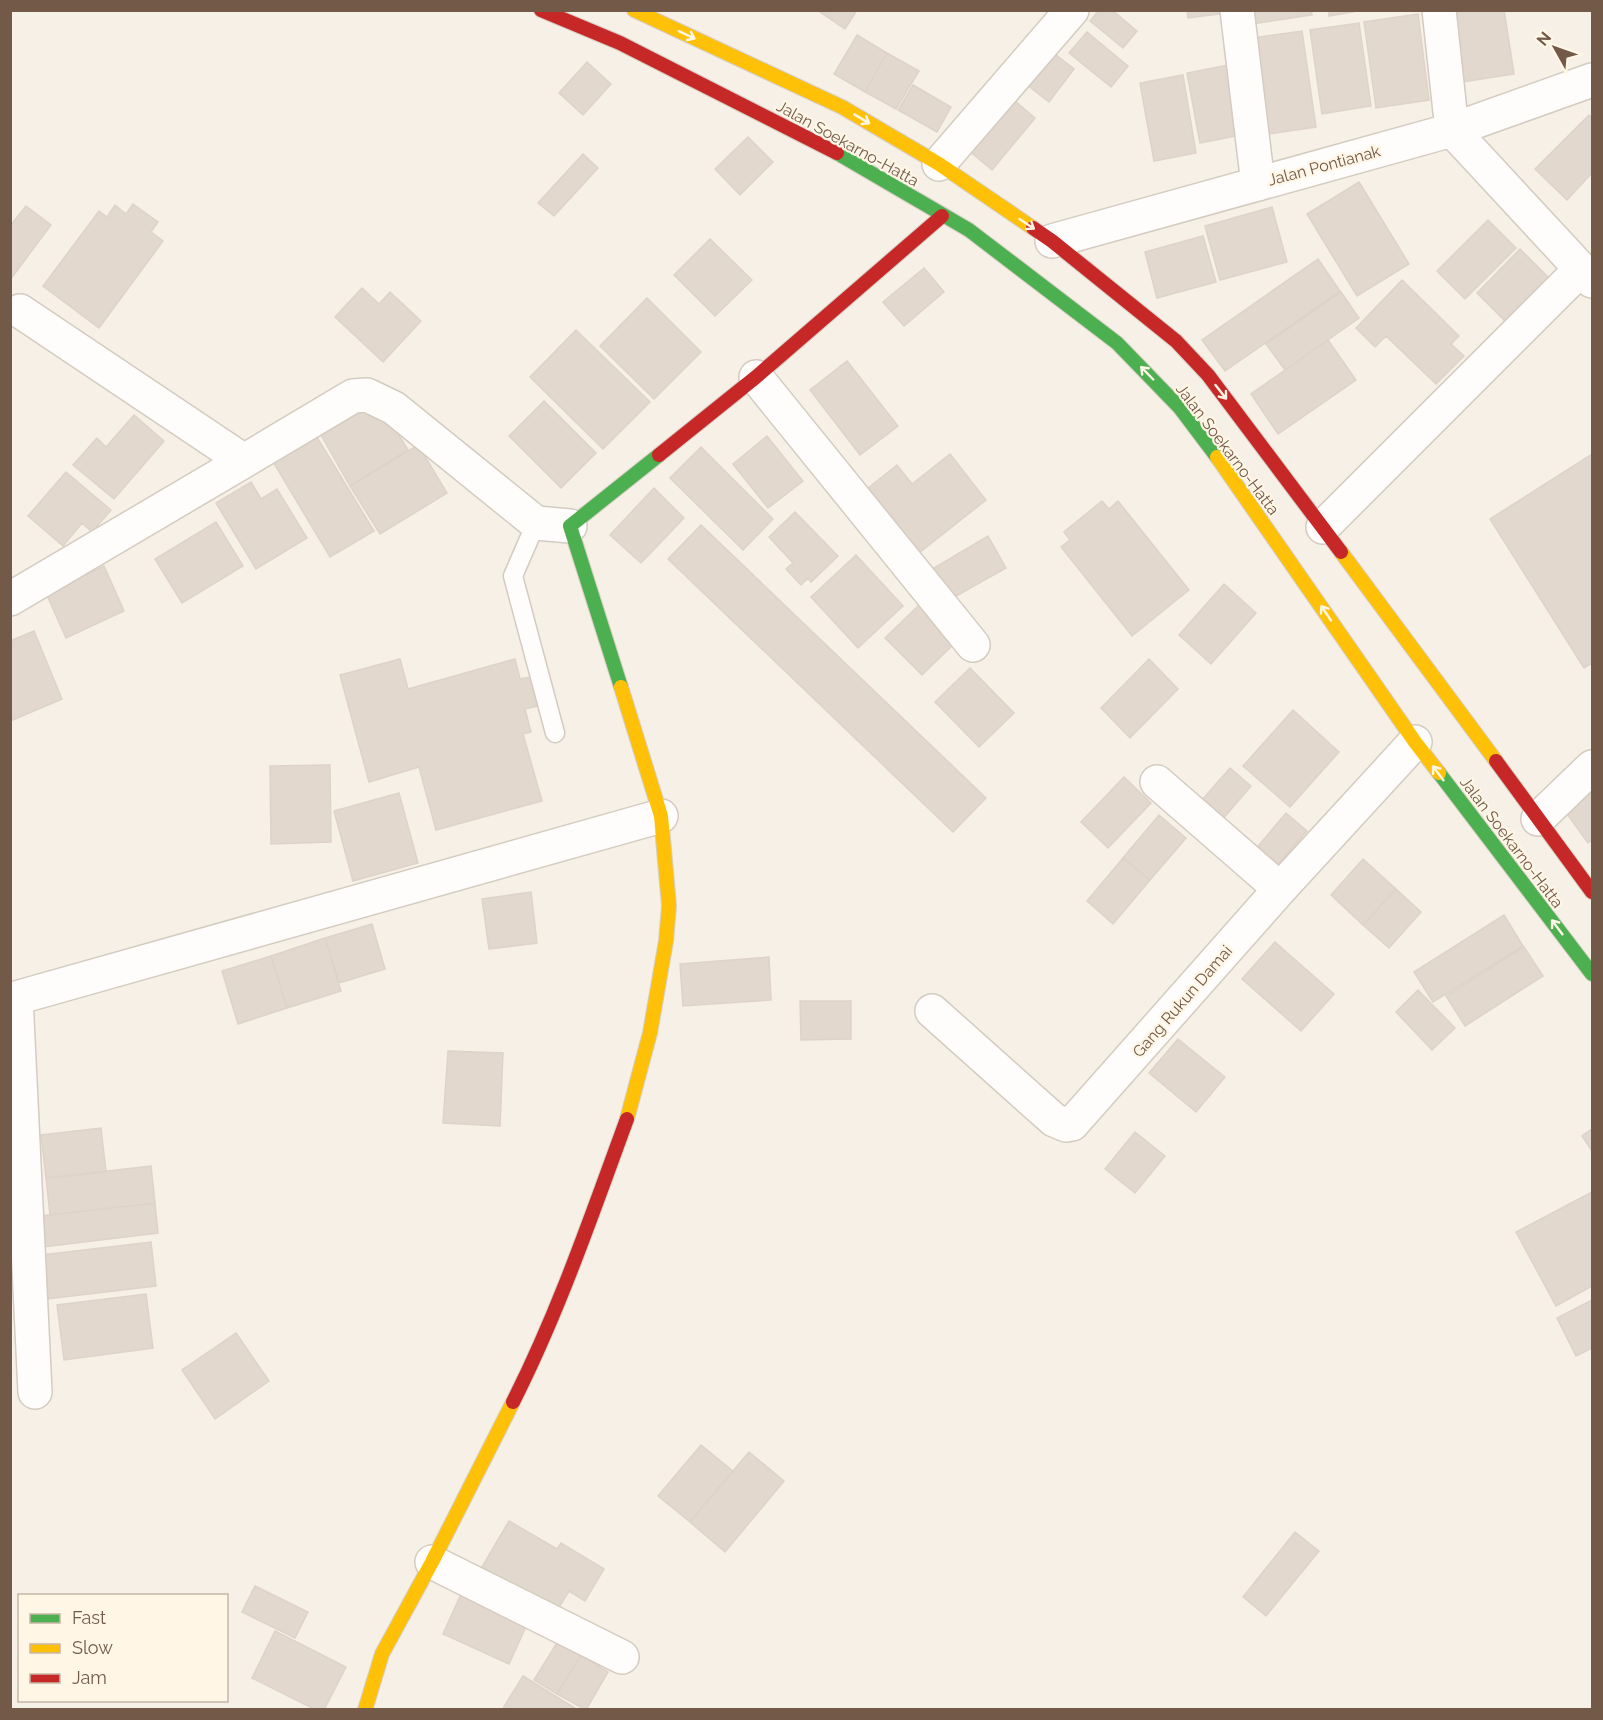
<svg xmlns="http://www.w3.org/2000/svg" width="1603" height="1720" font-family="Raleway,sans-serif">
  <style>
    .building { fill: #e2d8ce; stroke: #ded3c9; stroke-width: 1.5 }
    .lines { fill: none; stroke-linecap: round; stroke-linejoin: round }
    .lane-casing { stroke: #d4cbc1; stroke-width: 21 }
    .street-casing { stroke: #d4cbc1; stroke-width: 36 }
    .fast-casing { stroke: #d6cdc3; stroke-width: 16 }
    .slow-casing { stroke: #d6cdc3; stroke-width: 16 }
    .jam-casing { stroke: #d6cdc3; stroke-width: 16 }
    .lane { stroke: #fefdfb; stroke-width: 18 }
    .street { stroke: #fefdfb; stroke-width: 33 }
    .fast { stroke: #4caf50; stroke-width: 14 }
    .slow { stroke: #ffc107; stroke-width: 14 }
    .jam { stroke: #c62828; stroke-width: 14 }
    .oneway { stroke: #fff6e6 }
    .labels { text-anchor: middle; stroke-width: 4.5; stroke-linejoin: round; paint-order: stroke }
    .street-label { font-size: 16px; fill: #725948; stroke: #fff6e6 }
  </style>
  <rect width="100%" height="100%" fill="#f6f0e6"/>
  <path class="building" d="M817 10H857L845 29Z
    M1099 10H1112L1137 31 1123 48 1090 21Z
    M1187 10H1226V13L1188 18Z
    M1250 10H1311L1312 15 1252 24Z
    M1329 10H1363L1329 16Z
    M1453 10H1504L1514 74 1463 82Z
    M1418 14 1429 100 1376 108 1364 22Z
    M1359 23 1371 106 1322 114 1310 30Z
    M1302 31 1316 127 1268 134 1253 38Z
    M1087 32 1128 66 1111 87 1069 53Z
    M857 35 887 53 865 92 834 74Z
    M1046 47 1074 69 1049 102 1021 80Z
    M887 53 919 71 896 109 865 92Z
    M587 62 611 84 583 115 559 93Z
    M1229 65 1241 135 1200 143 1187 73Z
    M1183 75 1196 153 1154 161 1140 83Z
    M913 85 951 107 937 132 898 110Z
    M1006 93 1035 118 992 170 962 145Z
    M1589 115 1592 118V173L1567 200 1535 169Z
    M748 137 773 162 740 195 715 169Z
    M583 154 598 168 554 216 538 203Z
    M1359 182 1409 264 1357 296 1307 214Z
    M133 204 158 222 151 232 163 241 99 328 43 286 99 211 107 217 115 205 126 214Z
    M26 206 51 225 10 280V226Z
    M1272 207 1287 262 1220 280 1205 226Z
    M1488 220 1516 248 1465 299 1437 271Z
    M1203 236 1216 282 1157 298 1145 252Z
    M710 239 752 280 715 316 674 275Z
    M1520 249 1550 279 1506 322 1477 293Z
    M1318 259 1340 291 1225 371 1202 340Z
    M924 268 944 292 904 326 883 302Z
    M1402 280 1459 336 1451 344 1464 356 1436 384 1386 336 1375 347 1356 328Z
    M362 288 379 304 390 292 421 321 383 362 335 317Z
    M1341 292 1359 318 1285 370 1266 344Z
    M647 298 701 352 654 399 600 346Z
    M576 330 650 402 603 449 530 377Z
    M1328 340 1356 380 1278 434 1251 394Z
    M847 361 898 426 860 455 810 390Z
    M378 401 408 450 350 486 321 435Z
    M544 401 596 453 561 488 509 436Z
    M134 415 164 441 114 499 73 465 97 438 106 447Z
    M315 434 374 531 330 557 272 460Z
    M767 436 803 481 768 508 733 464Z
    M418 445 447 493 380 534 350 486Z
    M701 447 773 519 743 550 670 478Z
    M950 454 986 500 919 553 868 488 897 465 912 484Z
    M1592 454V663L1584 668 1490 519Z
    M66 472 111 510 92 532 82 523 63 546 28 516Z
    M251 482 261 499 277 489 307 538 256 569 216 503Z
    M654 488 684 518 641 563 610 535Z
    M1102 501 1109 509 1118 501 1189 590 1132 636 1061 547 1070 540 1064 532Z
    M795 512 838 556 811 582 808 578 801 585 786 569 793 563 769 537Z
    M216 522 243 566 182 603 155 559Z
    M701 525 986 798 953 832 668 559Z
    M988 536 1006 568 951 599 934 568Z
    M856 555 903 606 858 648 811 597Z
    M104 566 124 611 66 638 46 593Z
    M1224 584 1256 613 1211 664 1179 635Z
    M919 605 956 642 922 675 885 638Z
    M34 631 62 699 10 721V641Z
    M400 659 408 689 515 659 520 679 530 677 538 706 525 709 531 732 523 734 542 801 436 830 419 767 369 782 340 675Z
    M1149 659 1178 689 1130 738 1101 708Z
    M970 668 1014 713 979 747 935 702Z
    M1293 710 1339 752 1290 807 1243 766Z
    M330 765 331 842 271 844 270 766Z
    M1230 768 1251 786 1222 820 1201 801Z
    M1124 777 1151 803 1108 848 1081 822Z
    M1592 781V840L1588 843 1560 804Z
    M399 793 418 863 353 881 334 811Z
    M1286 813 1307 831 1274 869 1254 851Z
    M1159 815 1186 838 1150 880 1123 858Z
    M1123 858 1150 880 1113 924 1087 901Z
    M1363 859 1396 889 1363 925 1331 895Z
    M1396 889 1421 912 1389 948 1363 925Z
    M531 892 537 943 489 949 482 899Z
    M1504 915 1523 946 1433 1002 1414 972Z
    M372 924 385 969 339 983 325 938Z
    M325 938 341 991 287 1008 271 956Z
    M1275 942 1334 994 1301 1031 1242 979Z
    M1524 947 1543 976 1465 1026 1446 996Z
    M271 956 287 1008 238 1024 222 971Z
    M769 957 771 1000 683 1006 680 964Z
    M1418 990 1455 1028 1432 1050 1396 1012Z
    M800 1001H851V1039L801 1040Z
    M1178 1039 1225 1077 1196 1112 1149 1073Z
    M448 1051 503 1053 500 1126 443 1123Z
    M101 1128 106 1172 46 1178 41 1135Z
    M1592 1129V1151L1582 1136Z
    M1135 1132 1165 1156 1135 1193 1105 1169Z
    M151 1166 155 1203 50 1215 46 1178Z
    M1592 1192V1286L1556 1306 1516 1232Z
    M155 1203 158 1233 43 1247 40 1216Z
    M151 1242 156 1286 47 1299 42 1255Z
    M146 1294 153 1348 64 1360 57 1305Z
    M1592 1300V1348L1576 1356 1557 1318Z
    M236 1333 269 1381 215 1419 182 1370Z
    M701 1445 733 1471 690 1522 658 1496Z
    M749 1452 784 1481 725 1552 690 1522Z
    M509 1521 557 1549 561 1543 604 1569 585 1601 569 1591 557 1611 482 1567Z
    M1295 1532 1319 1551 1266 1616 1243 1597Z
    M255 1586 308 1612 295 1638 242 1612Z
    M462 1592 528 1622 509 1664 443 1634Z
    M275 1631 346 1667 324 1710H316L252 1678Z
    M558 1641 581 1655 557 1694 534 1680Z
    M581 1655 608 1672 586 1710 557 1694Z
    M523 1676 578 1710H502Z"/>
  <g class="lines">
    <defs>
      <path id="lane" d="M536 523 513 576 555 733"/>
      <path id="street" d="M1237 10 1258 184
        M1439 10 1452 130 1592 281
        M939 164 1072 10
        M1052 241 1452 130 1592 80
        M20 311 244 461 353 396 367 395 394 408 536 523 570 526
        M756 377 973 645
        M1323 527 1581 269
        M10 599 244 461
        M1157 782 1280 889
        M1538 819 1592 767
        M932 1011 1054 1120 1066 1125 1072 1124 1280 889 1415 742
        M35 1392 16 998 661 816
        M432 1562 622 1657"/>
      <path id="fast" d="M837 153 969 230 1117 343 1180 408 1217 457
        M621 687 570 526 659 455
        M1439 773 1592 974"/>
      <path id="slow" d="M634 10 842 107 939 164 1033 228
        M1217 457 1415 742 1439 773
        M1341 552 1496 761
        M621 687 661 816 669 906 666 941 650 1033 627 1119
        M365 1710 382 1654 432 1562 513 1402"/>
      <path id="jam" d="M541 10 620 43 837 153
        M1033 228 1052 241 1176 341 1208 375 1341 552
        M659 455 756 377 942 216
        M1496 761 1592 892
        M513 1402C559 1311 592 1214 627 1119"/>
    </defs>
    <use href="#lane" class="lane-casing"/>
    <use href="#street" class="street-casing"/>
    <use href="#fast" class="fast-casing"/>
    <use href="#slow" class="slow-casing"/>
    <use href="#jam" class="jam-casing"/>
    <use href="#lane" class="lane"/>
    <use href="#street" class="street"/>
    <use href="#fast" class="fast"/>
    <use href="#slow" class="slow"/>
    <use href="#jam" class="jam"/>
  </g>
  <defs><path id="oneway-shaft" d="M-6 0H5M1.5-3L5.5 0L1.5 3" fill="none" stroke-width="1.6" stroke-linecap="round" stroke-linejoin="round" transform="scale(1.5)"/></defs>
  <g class="oneway">
    <use href="#oneway-shaft" transform="translate(687 35) rotate(25)"/>
    <use href="#oneway-shaft" transform="translate(862 119) rotate(31)"/>
    <use href="#oneway-shaft" transform="translate(1027 224) rotate(34)"/>
    <use href="#oneway-shaft" transform="translate(1147 373) rotate(-134)"/>
    <use href="#oneway-shaft" transform="translate(1221 392) rotate(52)"/>
    <use href="#oneway-shaft" transform="translate(1326 613) rotate(-124)"/>
    <use href="#oneway-shaft" transform="translate(1438 773) rotate(-127)"/>
    <use href="#oneway-shaft" transform="translate(1557 927) rotate(-127)"/>
  </g>
  <g class="labels">
    <g class="street-label">
      <text transform="translate(848 143) rotate(29)" y="6">Jalan Soekarno-Hatta</text>
      <text transform="translate(1324 165) rotate(-15)" y="6">Jalan Pontianak</text>
      <text transform="translate(1228 449) rotate(53)" y="6">Jalan Soekarno-Hatta</text>
      <text transform="translate(1512 842) rotate(53)" y="6">Jalan Soekarno-Hatta</text>
      <text transform="translate(1182 1001) rotate(-49)" y="6">Gang Rukun Damai</text>
    </g>
  </g>
  <rect width="1603" height="1720" fill="none" stroke="#725948" stroke-width="24"/>
  <rect x="18" y="1594" width="210" height="108" fill="#fff6e6" stroke="#c7b7a7" stroke-width="1.5"/>
  <rect x="30" y="1614" width="30" height="9" fill="#4caf50" stroke="#c7b7a7" stroke-width="1.5"/>
  <text x="72" y="1624" font-size="18" fill="#725948">Fast</text>
  <rect x="30" y="1644" width="30" height="9" fill="#ffc107" stroke="#c7b7a7" stroke-width="1.5"/>
  <text x="72" y="1654" font-size="18" fill="#725948">Slow</text>
  <rect x="30" y="1674" width="30" height="9" fill="#c62828" stroke="#c7b7a7" stroke-width="1.5"/>
  <text x="72" y="1684" font-size="18" fill="#725948">Jam</text>
  <g transform="translate(1555 48) rotate(310)" stroke="#fff6e6" stroke-width="4.5" paint-order="stroke">
  <path d="M0-4.5L10 22L0 15L-10 22Z" fill="#725948"/>
  <text y="-9" font-size="16" font-weight="bold" text-anchor="middle" fill="#725948">N</text>
  </g>
</svg>
